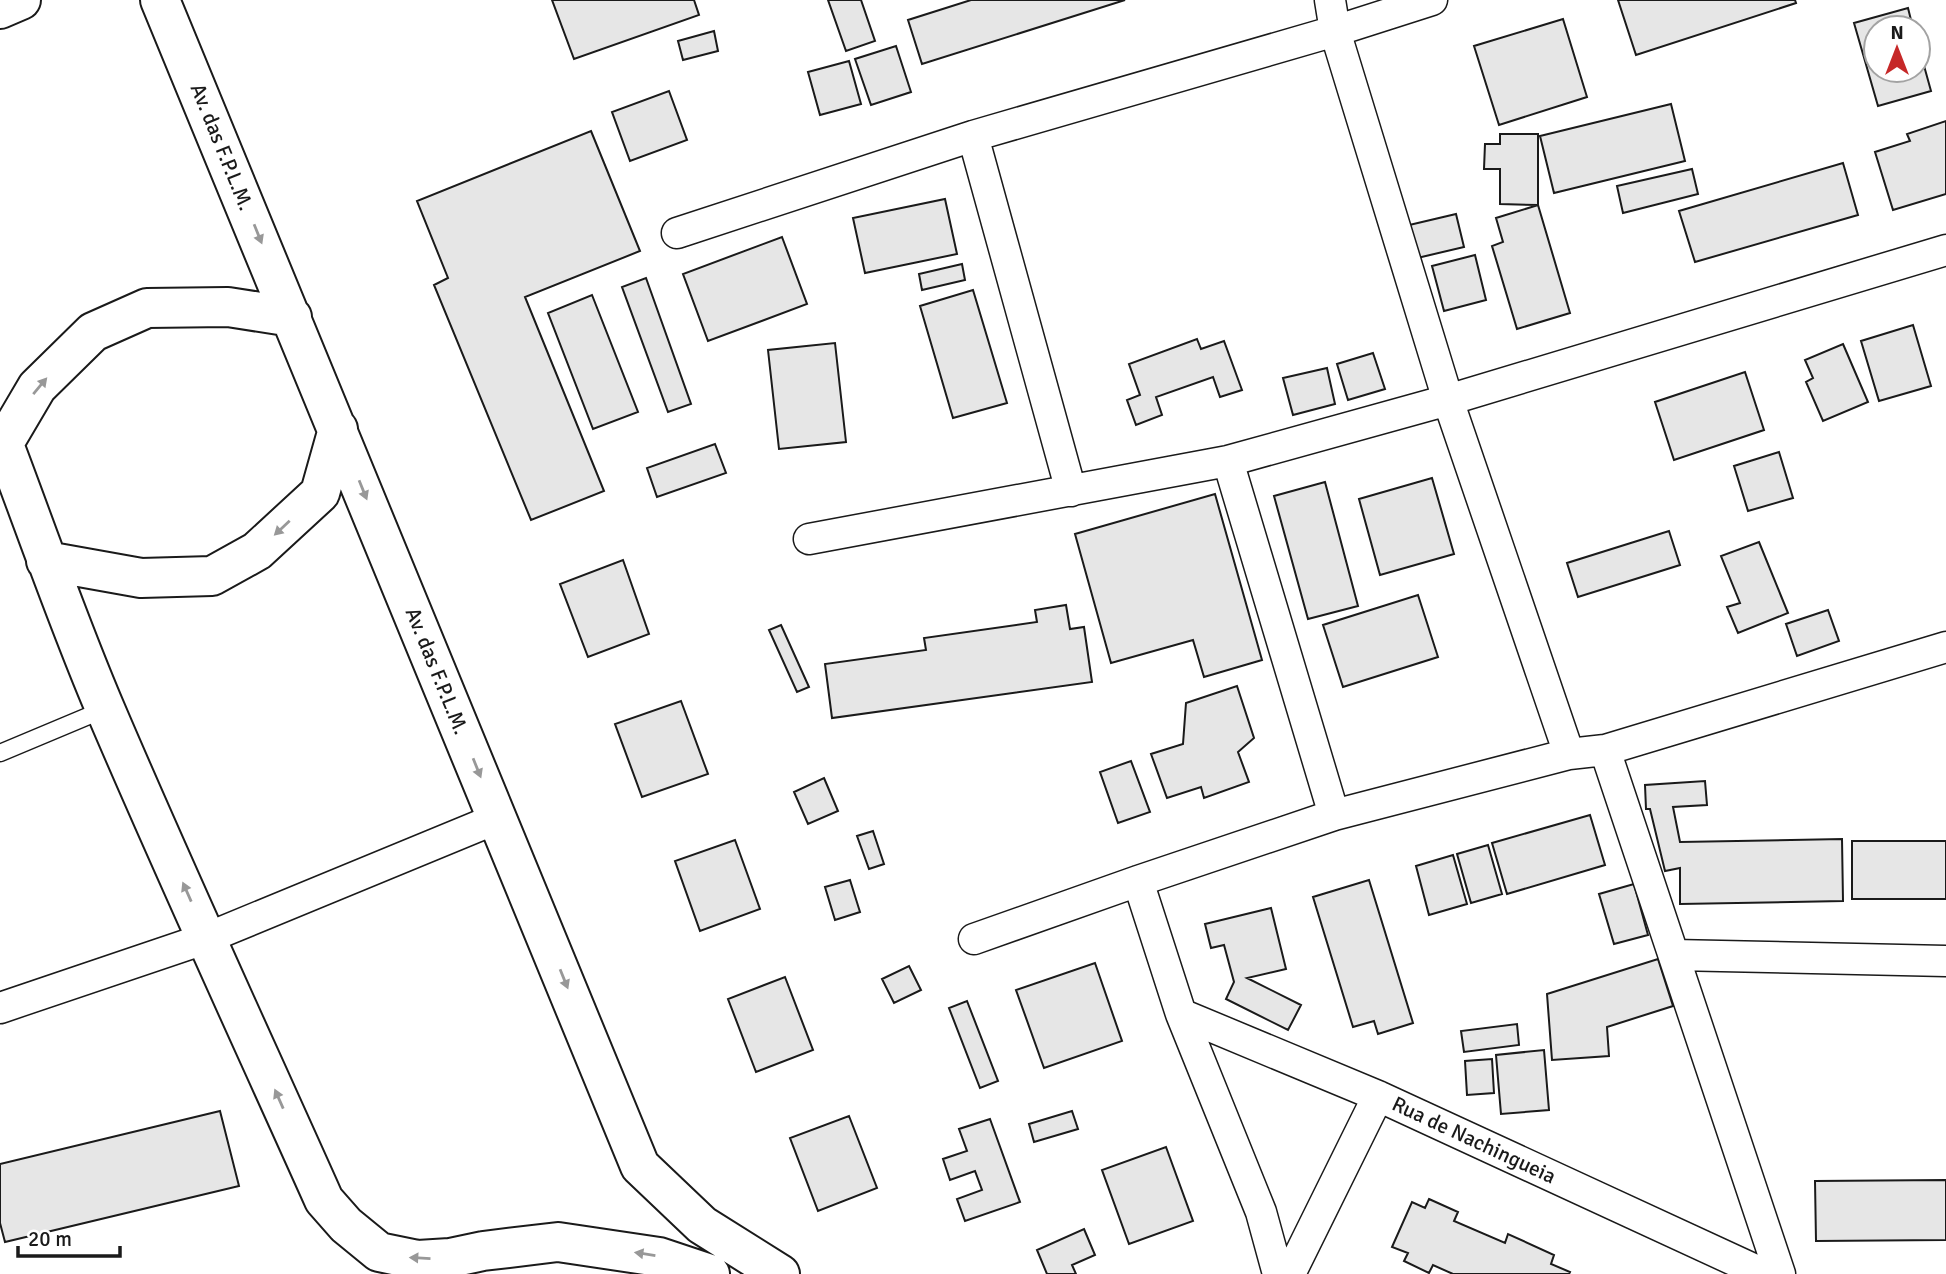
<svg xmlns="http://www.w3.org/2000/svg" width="1946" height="1274" font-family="Signika,sans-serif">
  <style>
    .building { fill: #e6e6e6; stroke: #1a1a1a; stroke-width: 2 }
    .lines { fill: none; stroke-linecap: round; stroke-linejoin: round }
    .service-casing { stroke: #1a1a1a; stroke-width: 19 }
    .minor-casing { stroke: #1a1a1a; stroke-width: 33 }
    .primary-casing { stroke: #1a1a1a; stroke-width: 42 }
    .service { stroke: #fff; stroke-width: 16 }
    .minor { stroke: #fff; stroke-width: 30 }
    .primary { stroke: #fff; stroke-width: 38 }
    .oneway { fill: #989898 }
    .labels { text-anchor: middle; stroke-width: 5; stroke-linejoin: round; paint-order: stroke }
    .street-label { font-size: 21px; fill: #1a1a1a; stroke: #fff }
  </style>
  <rect width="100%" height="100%" fill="#fff"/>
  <path class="building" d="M552 0H694L699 15 574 59Z
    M828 0H861L875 41 846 51Z
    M971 0H1125L922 64 908 20Z
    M1618 0H1795L1796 3 1636 55Z
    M1908 8 1913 28H1876V70H1918V44L1931 91 1878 106 1854 23Z
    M1563 19 1587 97 1499 125 1474 46Z
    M714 31 718 51 683 60 678 41Z
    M896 46 911 92 871 105 855 59Z
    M849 61 861 104 820 115 808 72Z
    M669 91 687 140 630 161 612 112Z
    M1671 104 1685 161 1554 193 1540 136Z
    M1946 121V194L1893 210 1875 152 1910 141 1907 134Z
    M591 131 640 251 525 297 604 491 531 520 434 285 448 278 417 201Z
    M1500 134H1538V205L1500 204V169H1484L1485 144H1500Z
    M1843 163 1858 215 1695 262 1679 211Z
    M1692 169 1698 194 1623 213 1617 186Z
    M945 199 957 254 865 273 853 218Z
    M1538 205 1570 313 1517 329 1492 246 1503 242 1496 218Z
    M1456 214 1464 247 1413 259 1405 226Z
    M782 237 807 304 708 341 683 274Z
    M1475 255 1486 300 1444 311 1432 266Z
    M962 264 965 280 922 290 919 274Z
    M646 278 691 404 668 412 622 287Z
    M973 290 1007 403 953 418 920 306Z
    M592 295 638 412 593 429 548 313Z
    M1913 325 1931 386 1879 401 1861 341Z
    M1197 339 1201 349 1224 341 1242 390 1220 397 1213 377 1156 397 1162 415 1136 425 1127 400 1140 395 1129 364Z
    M835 343 846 442 779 449 768 350Z
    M1843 344 1868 402 1823 421 1806 382 1813 378 1805 360Z
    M1373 353 1385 389 1348 400 1337 364Z
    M1327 368 1335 404 1293 415 1283 378Z
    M1745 372 1764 430 1674 460 1655 402Z
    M715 444 726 473 657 497 647 468Z
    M1779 452 1793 498 1748 511 1734 466Z
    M1432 478 1454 554 1380 575 1359 499Z
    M1325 482 1358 606 1308 619 1274 496Z
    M1215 494 1262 660 1204 677 1193 640 1111 663 1075 534Z
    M1669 531 1680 565 1578 597 1567 563Z
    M1759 542 1788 613 1738 633 1727 607 1740 603 1721 556Z
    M623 560 649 634 588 657 560 584Z
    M1418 595 1438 657 1343 687 1323 625Z
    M1066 605 1070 629 1084 627 1092 682 832 718 825 664 926 650 924 638 1037 622 1035 610Z
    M1828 610 1839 641 1797 656 1786 624Z
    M781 625 809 687 797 692 769 630Z
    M1237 686 1254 738 1238 752 1249 782 1204 798 1201 787 1167 798 1151 754 1183 744 1186 703Z
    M681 701 708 774 642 797 615 724Z
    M1131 761 1150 812 1118 823 1100 772Z
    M824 778 838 811 808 824 794 792Z
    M1705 781 1707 805 1673 807 1680 842 1842 839 1843 901 1680 904V868L1665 871 1650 809H1646L1645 785Z
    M1590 815 1605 865 1507 894 1492 843Z
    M873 831 884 864 869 869 857 836Z
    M735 840 760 909 700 931 675 861Z
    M1852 841H1946V899H1852Z
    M1488 845 1502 894 1471 903 1457 854Z
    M1453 855 1467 904 1429 915 1416 866Z
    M850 880 860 912 835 920 825 887Z
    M1369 880 1413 1023 1378 1034 1374 1021 1353 1027 1313 897Z
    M1634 884 1648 935 1614 944 1599 894Z
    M1271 908 1286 969 1247 978 1301 1005 1288 1030 1226 999 1234 982 1224 945 1211 948 1205 924Z
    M1658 959 1673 1006 1607 1027 1609 1056 1552 1060 1547 994Z
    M1095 963 1122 1041 1044 1068 1016 990Z
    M909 966 921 990 894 1003 882 979Z
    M785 977 813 1050 756 1072 728 999Z
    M967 1001 998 1081 980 1088 949 1008Z
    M1517 1024 1519 1045 1464 1052 1461 1031Z
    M1544 1050 1549 1110 1501 1114 1496 1055Z
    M1492 1059 1494 1093 1467 1095 1465 1061Z
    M220 1111 239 1186 5 1242 0 1223V1164Z
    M1072 1111 1078 1129 1034 1142 1029 1124Z
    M849 1116 877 1188 818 1211 790 1138Z
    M990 1119 1020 1202 965 1221 957 1199 982 1190 975 1171 950 1180 943 1159 967 1151 959 1129Z
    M1166 1147 1193 1221 1129 1244 1102 1170Z
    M1946 1180V1240L1816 1241 1815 1181Z
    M1429 1199 1458 1212 1454 1221 1505 1243 1508 1234 1554 1255 1551 1264 1570 1272 1569 1274H1453L1433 1265 1429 1273 1404 1261 1408 1253 1392 1247 1412 1202 1425 1208Z
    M1084 1229 1095 1255 1072 1265 1076 1274H1047L1037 1250Z"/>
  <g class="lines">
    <defs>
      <path id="service" d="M0 753 105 709"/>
      <path id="minor" d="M1330 0 1335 31 1448 400 1569 754
        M973 136 1071 491
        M677 233 973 136 1335 31 1432 0
        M1228 461 1334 815
        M809 539 1228 461 1448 400 1946 250
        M1605 750 1780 1274
        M1138 881 1181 1014 1261 1212 1278 1274
        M974 939 1138 881 1334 815 1569 754 1605 750 1946 647
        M1674 955 1946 961
        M0 1008 207 938 498 818
        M1181 1014 1378 1096 1764 1274
        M1290 1274 1378 1096"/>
      <path id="primary" d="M160 0 640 1166 702 1225 780 1274
        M0 9 21 0
        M0 434C35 526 67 620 106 711 176 875 251 1037 324 1200L346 1225 379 1252 418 1260 450 1258 483 1251 558 1242 659 1257 710 1274
        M4 443 37 387 93 332 147 308 228 307 292 317
        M46 561 141 578 212 576 257 551 320 493 338 429"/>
    </defs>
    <use href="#service" class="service-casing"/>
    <use href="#minor" class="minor-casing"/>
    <use href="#primary" class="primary-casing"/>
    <use href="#service" class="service"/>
    <use href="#minor" class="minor"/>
    <use href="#primary" class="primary"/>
  </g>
  <defs><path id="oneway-solid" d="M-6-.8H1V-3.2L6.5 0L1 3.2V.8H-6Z" transform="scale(1.75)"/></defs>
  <g class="oneway">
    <use href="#oneway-solid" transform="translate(258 234) rotate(68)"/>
    <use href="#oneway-solid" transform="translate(40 386) rotate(-50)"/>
    <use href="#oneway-solid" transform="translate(363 490) rotate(68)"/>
    <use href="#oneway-solid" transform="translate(282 528) rotate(137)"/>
    <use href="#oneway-solid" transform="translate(477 768) rotate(68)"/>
    <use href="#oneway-solid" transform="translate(187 892) rotate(-114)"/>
    <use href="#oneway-solid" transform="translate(564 979) rotate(68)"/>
    <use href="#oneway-solid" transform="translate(279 1099) rotate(-114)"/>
    <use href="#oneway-solid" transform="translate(645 1254) rotate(-171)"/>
    <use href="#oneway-solid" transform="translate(420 1258) rotate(-177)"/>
  </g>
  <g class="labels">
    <g class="street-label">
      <text transform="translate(222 147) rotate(68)" y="7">Av. das F.P.L.M.</text>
      <text transform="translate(437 671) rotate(68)" y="7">Av. das F.P.L.M.</text>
      <text transform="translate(1474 1140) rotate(25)" y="7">Rua de Nachingueia</text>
    </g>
  </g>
  <g transform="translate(1897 49)"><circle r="33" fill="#ffffff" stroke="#a3a3a3" stroke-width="2"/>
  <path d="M0-5L12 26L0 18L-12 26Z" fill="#c62828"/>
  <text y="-10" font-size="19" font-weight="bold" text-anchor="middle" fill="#1a1a1a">N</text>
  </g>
  <path d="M18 1246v10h102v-10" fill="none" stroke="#1a1a1a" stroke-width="3.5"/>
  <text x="28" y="1246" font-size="21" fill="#1a1a1a" stroke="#ffffff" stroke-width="5" paint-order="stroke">20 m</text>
</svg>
